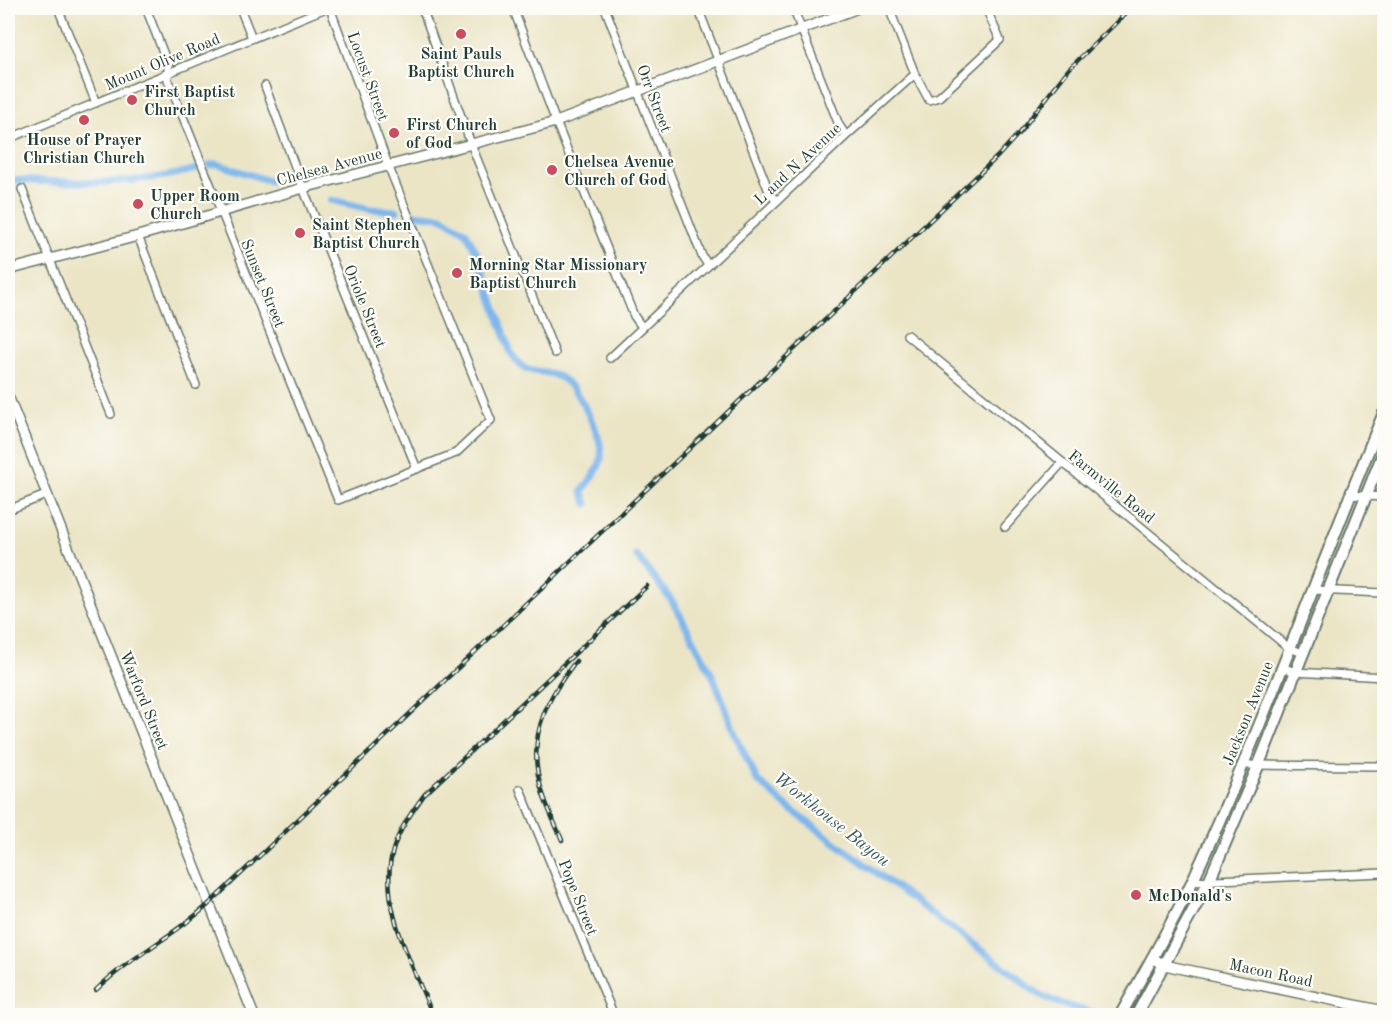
<svg xmlns="http://www.w3.org/2000/svg" width="1392" height="1023" font-family="'Old Standard TT',serif">
  <style>
    .lines { fill: none; stroke-linecap: round; stroke-linejoin: round }
    .canal { stroke: #7db7ee; stroke-width: 7 }
    .minor-casing { stroke: #667867; stroke-width: 10 }
    .secondary-casing { stroke: #667867; stroke-width: 12 }
    .primary-casing { stroke: #667867; stroke-width: 14 }
    .minor { stroke: #fff; stroke-width: 7 }
    .secondary { stroke: #fff; stroke-width: 9 }
    .primary { stroke: #fff; stroke-width: 10 }
    .rail-casing { stroke: #1f3d34; stroke-width: 4.5 }
    .rail { stroke: #fdfcf7; stroke-width: 2; stroke-dasharray: 7; stroke-linecap: butt }
    .poi-dot { fill: #d1495b; stroke: #fdfcf7; stroke-width: 2 }
    .labels { text-anchor: middle; stroke-width: 4.5; stroke-linejoin: round; paint-order: stroke }
    .poi-label { font-size: 16px; font-weight: bold; fill: #1f3d34; stroke: #fdfcf7; text-anchor: start }
    .street-label { font-size: 16px; fill: #1f3d34; stroke: #fdfcf7 }
    .water-label { font-size: 18px; font-style: italic; fill: #365c62; stroke: #fdfcf7 }
  </style>
  <rect width="100%" height="100%" fill="#fdfcf7"/>
  <filter id="ink" filterUnits="userSpaceOnUse"><feTurbulence type="fractalNoise" baseFrequency=".0167" numOctaves="2"/><feDisplacementMap in="SourceGraphic" scale="12" xChannelSelector="R" yChannelSelector="G"/><feConvolveMatrix kernelMatrix="1 2 1 2 8 2 1 2 1" color-interpolation-filters="sRGB"/></filter>
  <filter id="wash" filterUnits="userSpaceOnUse"><feTurbulence type="fractalNoise" baseFrequency=".008" numOctaves="4" result="noise"/><feDisplacementMap in="SourceGraphic" scale="24" xChannelSelector="R" yChannelSelector="G"/><feGaussianBlur stdDeviation="1.35" result="paint"/><feColorMatrix in="noise" values="0 0 0 0 0 0 0 0 0 0 0 0 0 0 0 0 0 1.4 0 .05"/><feComposite in="paint" operator="in"/></filter>
  <g filter="url(#wash)">
    <rect width="100%" height="100%" fill="#ebe5c6"/>
    <g class="lines">
      <path class="canal" d="M210 165 217 164 270 181
        M8 177 13 180C73 183 137 186 196 169
        M331 200 370 209 397 211
        M413 214 442 217 466 232 477 253 511 353C529 382 538 364 561 378 579 389 604 439 601 459 598 472 590 481 582 491L587 504
        M636 555 672 601 696 644 713 676 736 736 757 780 786 806 1020 979C1043 1003 1074 1007 1105 1016"/>
    </g>
  </g>
  <g filter="url(#ink)">
    <g class="lines">
      <defs>
        <path id="minor" d="M58 8 96 103
          M146 8 168 65V80L338 500 456 453 491 420 388 165 330 8
          M240 8 252 38
          M422 8 471 144 555 353
          M513 8 556 122 634 316 642 327
          M605 8 702 256 708 265
          M698 8 770 194 777 201
          M793 8 839 125 846 136
          M889 8 915 74 929 100 939 97 1000 40 986 8
          M265 86 303 188 417 469
          M8 121 14 136
          M8 139 326 8
          M22 189 111 414
          M138 236 196 385
          M907 335 1289 648 1303 653
          M610 358 846 136 915 74
          M1349 495 1384 497
          M8 510 46 495
          M1005 527 1062 463
          M1313 590 1384 593
          M1282 667 1295 672 1384 677
          M1243 765 1384 766
          M520 789 614 1016
          M1192 881 1384 873"/>
        <path id="secondary" d="M8 270 138 236 303 188 556 122 858 8
          M8 396 254 1016
          M1152 958 1165 965 1178 968 1384 1011"/>
        <path id="primary" d="M1120 1016C1145 971 1171 926 1193 880 1263 727 1319 568 1384 413
          M1136 1016 1209 881 1259 764 1384 451"/>
      </defs>
      <use href="#minor" class="minor-casing"/>
      <use href="#secondary" class="secondary-casing"/>
      <use href="#primary" class="primary-casing"/>
      <use href="#minor" class="minor"/>
      <use href="#secondary" class="secondary"/>
      <use href="#primary" class="primary"/>
      <defs>
        <path id="rail" d="M562 840C553 819 542 797 538 775 530 730 549 695 576 661
          M96 990C130 957 174 936 209 904L998 156 1019 133 1069 69 1131 8
          M433 1016C413 965 376 902 394 847 400 828 412 812 424 795L647 586"/>
      </defs>
      <use href="#rail" class="rail-casing"/>
      <use href="#rail" class="rail"/>
    </g>
  </g>
  <g class="poi-dot">
    <circle cx="461" cy="34" r="6"/>
    <circle cx="132" cy="100" r="6"/>
    <circle cx="84" cy="120" r="6"/>
    <circle cx="394" cy="133" r="6"/>
    <circle cx="552" cy="170" r="6"/>
    <circle cx="138" cy="204" r="6"/>
    <circle cx="300" cy="233" r="6"/>
    <circle cx="457" cy="273" r="6"/>
    <circle cx="1136" cy="895" r="6"/>
  </g>
  <g class="labels">
    <g class="poi-label">
      <text x="461" y="59" text-anchor="middle">Saint Pauls<tspan x="461" dy="18">Baptist Church</tspan></text>
      <text x="144" y="97">First Baptist<tspan x="144" dy="18">Church</tspan></text>
      <text x="406" y="130">First Church<tspan x="406" dy="18">of God</tspan></text>
      <text x="84" y="145" text-anchor="middle">House of Prayer<tspan x="84" dy="18">Christian Church</tspan></text>
      <text x="564" y="167">Chelsea Avenue<tspan x="564" dy="18">Church of God</tspan></text>
      <text x="150" y="201">Upper Room<tspan x="150" dy="18">Church</tspan></text>
      <text x="312" y="230">Saint Stephen<tspan x="312" dy="18">Baptist Church</tspan></text>
      <text x="469" y="270">Morning Star Missionary<tspan x="469" dy="18">Baptist Church</tspan></text>
      <text x="1148" y="901">McDonald's</text>
    </g>
    <g class="street-label">
      <text transform="translate(162 61) rotate(-23)" y="6">Mount Olive Road</text>
      <text transform="translate(369 76) rotate(70)" y="6">Locust Street</text>
      <text transform="translate(655 98) rotate(69)" y="6">Orr Street</text>
      <text transform="translate(797 163) rotate(-43)" y="6">L and N Avenue</text>
      <text transform="translate(329 166) rotate(-15)" y="6">Chelsea Avenue</text>
      <text transform="translate(264 283) rotate(68)" y="6">Sunset Street</text>
      <text transform="translate(366 306) rotate(68)" y="6">Oriole Street</text>
      <text transform="translate(1112 486) rotate(39)" y="6">Farmville Road</text>
      <text transform="translate(145 700) rotate(68)" y="6">Warford Street</text>
      <text transform="translate(1247 713) rotate(-68)" y="6">Jackson Avenue</text>
      <text transform="translate(579 897) rotate(68)" y="6">Pope Street</text>
      <text transform="translate(1271 972) rotate(12)" y="6">Macon Road</text>
    </g>
    <g class="water-label">
      <text transform="translate(832 819) rotate(38)" y="6">Workhouse Bayou</text>
    </g>
  </g>
  <rect width="1392" height="1023" fill="none" stroke="#fdfcf7" stroke-width="30"/>
</svg>
